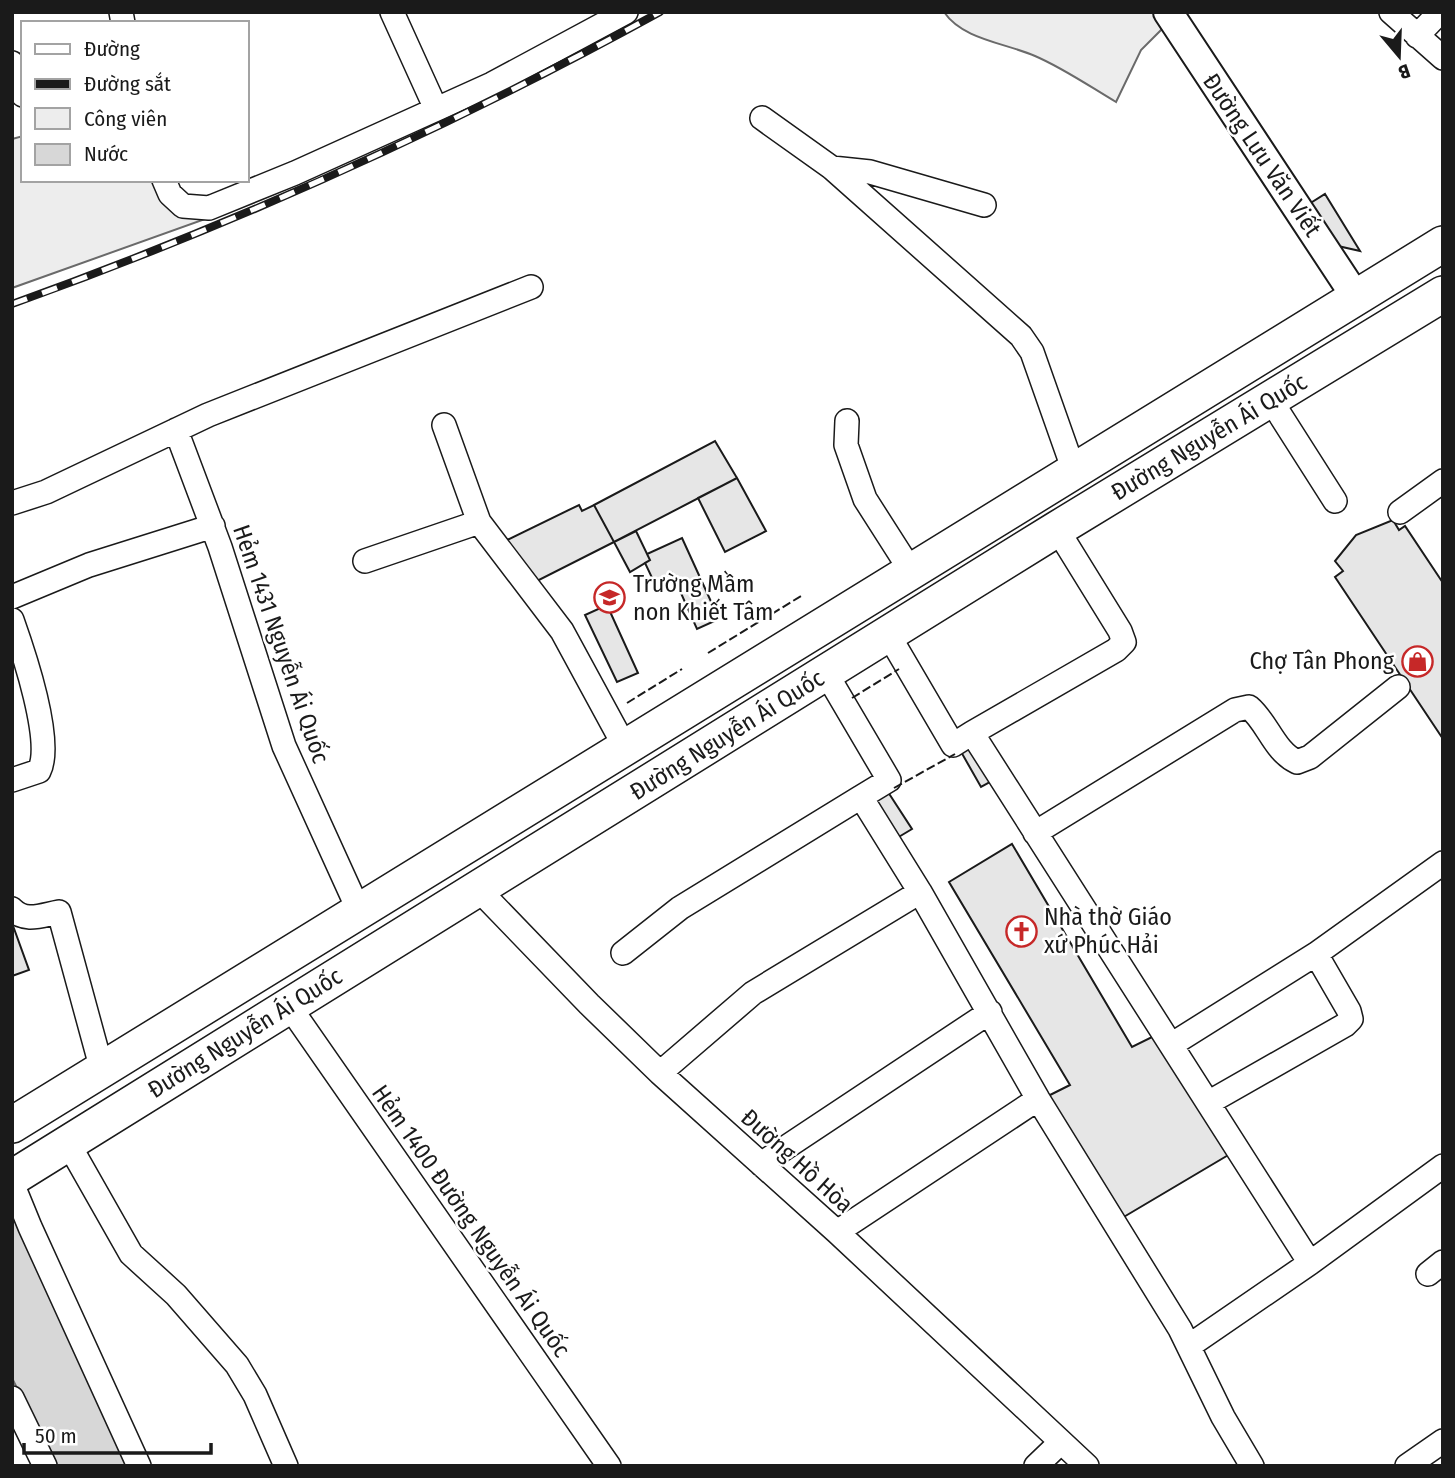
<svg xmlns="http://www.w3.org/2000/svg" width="1455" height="1478" font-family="'Fira Sans Condensed',sans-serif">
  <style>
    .green { fill: #ededed; stroke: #6a6a6a; stroke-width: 2 }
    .water { fill: #d7d7d7; stroke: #6a6a6a; stroke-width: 2 }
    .building { fill: #e6e6e6; stroke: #1a1a1a; stroke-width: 2 }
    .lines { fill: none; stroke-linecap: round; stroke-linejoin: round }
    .minor-casing { stroke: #1a1a1a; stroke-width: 26 }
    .tertiary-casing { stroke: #1a1a1a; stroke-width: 32 }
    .primary-casing { stroke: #1a1a1a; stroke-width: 38 }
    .minor { stroke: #fff; stroke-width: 23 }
    .tertiary { stroke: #fff; stroke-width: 28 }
    .primary { stroke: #fff; stroke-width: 35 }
    .rail-casing { stroke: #1a1a1a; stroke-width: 8 }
    .rail { stroke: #fff; stroke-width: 5; stroke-dasharray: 16; stroke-linecap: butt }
    .fence { stroke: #1a1a1a; stroke-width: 2; stroke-dasharray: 9 3.5; stroke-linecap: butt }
    .labels { text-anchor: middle; stroke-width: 5; stroke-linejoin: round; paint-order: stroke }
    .street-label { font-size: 24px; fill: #1a1a1a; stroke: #fff }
    .poi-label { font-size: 24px; fill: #1a1a1a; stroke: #fff; text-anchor: start }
  </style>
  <rect width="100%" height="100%" fill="#fff"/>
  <path class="green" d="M944 12H1154L1164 27 1141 50 1116 102C1089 86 1063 68 1035 56 1006 43 963 40 944 12Z
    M23 136V180H154L208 218 12 288V139Z"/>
  <path class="water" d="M12 1214 129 1466H55L12 1378Z"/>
  <path class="building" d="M1325 194 1360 251 1338 246 1309 204Z
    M715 441 737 478 614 542 594 505Z
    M737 478 766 531 725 552 698 498Z
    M579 505 582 511 594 505 614 542 537 581 507 540Z
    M1393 520 1399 530 1405 526 1443 583V739L1335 577 1343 571 1335 561 1356 535Z
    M636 531 650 560 630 572 614 542Z
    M682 538 719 619 697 629 672 573 654 582 645 563 650 560 647 554Z
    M607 605 638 673 617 682 585 615Z
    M969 745 992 781 981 787 960 750Z
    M888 792 912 829 897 838 873 800Z
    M1012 844 1132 1047 1154 1036 1230 1154 1122 1218 1048 1096 1070 1085 949 882Z
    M12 923 29 970 12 976Z"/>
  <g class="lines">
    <defs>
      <path id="minor" d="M121 12 123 23
        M392 12 436 109
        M1391 12 1443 58
        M1417 36 1440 12
        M12 63 23 95
        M762 118 832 168 1021 336 1032 352 1074 471
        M832 168 870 172 984 205
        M164 180 170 194 183 206 209 208 295 173 492 84 626 12
        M1270 399 1335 501
        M847 421 846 445 865 499 911 571
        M444 425 479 522 562 631 625 747
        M176 430 220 547 284 746 359 911
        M12 503 46 492 208 415 531 287
        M1400 512 1443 481
        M1057 529 1120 631 1124 642 1116 650 972 733 1310 1263
        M365 561 479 522
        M12 597 89 565 213 526
        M12 620C23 651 54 742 39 771L12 780
        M888 634 953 745 972 733
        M826 673 889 780 861 797
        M1035 833 1235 710 1249 707C1268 723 1274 751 1297 762L1310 757 1398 687
        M478 889 589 1004 660 1073 837 1232 1087 1466
        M12 909C25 923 42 915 59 912L102 1070
        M623 953 680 908 861 797 920 892 1038 1099 1180 1329 1223 1417 1252 1466
        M289 1006 609 1466
        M1171 1045 1316 954 1443 863
        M660 1073 753 993 920 892
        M1208 1103 1345 1025 1351 1019 1349 1011 1316 954
        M68 1143 131 1254 176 1295 237 1365 255 1395 286 1466
        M761 1164 990 1012
        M12 1183 30 1227 139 1466
        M837 1232 1038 1099
        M1428 1274 1443 1262
        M1189 1346 1310 1263 1443 1166
        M12 1398 45 1466
        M1036 1466 1061 1442
        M1407 1466 1443 1441"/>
      <path id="tertiary" d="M1168 12 1356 297"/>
      <path id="primary" d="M12 1125 1443 244
        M12 1178 1057 529 1443 294"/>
    </defs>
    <use href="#minor" class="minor-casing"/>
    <use href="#tertiary" class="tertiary-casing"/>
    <use href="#primary" class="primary-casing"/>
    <use href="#minor" class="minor"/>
    <use href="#tertiary" class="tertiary"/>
    <use href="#primary" class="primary"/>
    <defs>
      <path id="rail" d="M12 304C235 224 453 126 660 12"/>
    </defs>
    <use href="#rail" class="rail-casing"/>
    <use href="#rail" class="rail"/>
    <path class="fence" d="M708 653 801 596
      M852 698 899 669
      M627 703 682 669
      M894 788 955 754"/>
  </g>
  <defs>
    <symbol id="school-ring" viewBox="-11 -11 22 22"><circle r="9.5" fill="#fff" stroke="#c62828" stroke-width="1.5"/><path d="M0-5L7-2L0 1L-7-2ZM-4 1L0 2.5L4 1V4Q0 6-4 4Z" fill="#c62828"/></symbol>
    <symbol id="shop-ring" viewBox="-11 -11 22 22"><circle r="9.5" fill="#fff" stroke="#c62828" stroke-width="1.5"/><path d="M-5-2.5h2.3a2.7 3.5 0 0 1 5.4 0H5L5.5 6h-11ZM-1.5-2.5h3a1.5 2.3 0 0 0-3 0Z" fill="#c62828"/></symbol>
    <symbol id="church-ring" viewBox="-11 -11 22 22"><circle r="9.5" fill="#fff" stroke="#c62828" stroke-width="1.5"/><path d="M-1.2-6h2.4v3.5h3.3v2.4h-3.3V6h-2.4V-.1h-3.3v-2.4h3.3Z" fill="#c62828"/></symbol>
  </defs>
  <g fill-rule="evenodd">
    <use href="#school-ring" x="592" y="580" width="35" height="35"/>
    <use href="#shop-ring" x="1400" y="644" width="35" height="35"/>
    <use href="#church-ring" x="1004" y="914" width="35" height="35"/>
  </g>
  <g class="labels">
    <g class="street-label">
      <text transform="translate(1262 155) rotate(56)" y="8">Đường Lưu Văn Viết</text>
      <text transform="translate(1209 437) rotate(-31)" y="8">Đường Nguyễn Ái Quốc</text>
      <text transform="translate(281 644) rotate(71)" y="8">Hẻm 1431 Nguyễn Ái Quốc</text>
      <text transform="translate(727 735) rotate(-32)" y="8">Đường Nguyễn Ái Quốc</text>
      <text transform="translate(245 1033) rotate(-32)" y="8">Đường Nguyễn Ái Quốc</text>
      <text transform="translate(797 1161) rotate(42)" y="8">Đường Hồ Hòa</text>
      <text transform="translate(471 1221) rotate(55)" y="8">Hẻm 1400 Đường Nguyễn Ái Quốc</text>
    </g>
    <g class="poi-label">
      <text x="633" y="592">Trường Mầm<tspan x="633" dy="28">non Khiết Tâm</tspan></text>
      <text x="1394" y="669" text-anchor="end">Chợ Tân Phong</text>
      <text x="1044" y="925">Nhà thờ Giáo<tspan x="1044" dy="28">xứ Phúc Hải</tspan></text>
    </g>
  </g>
  <rect width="1455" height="1478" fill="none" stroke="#1a1a1a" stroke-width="28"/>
  <rect x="21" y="21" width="228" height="161" fill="#ffffff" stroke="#a3a3a3" stroke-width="2"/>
  <rect x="35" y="44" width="35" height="10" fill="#ffffff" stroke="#a3a3a3" stroke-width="2"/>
  <text x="84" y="56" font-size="21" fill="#1a1a1a">Đường</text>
  <rect x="35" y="79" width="35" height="10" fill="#1a1a1a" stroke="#a3a3a3" stroke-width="2"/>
  <text x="84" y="91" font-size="21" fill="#1a1a1a">Đường sắt</text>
  <rect x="35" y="108" width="35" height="21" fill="#ededed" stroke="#a3a3a3" stroke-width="2"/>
  <text x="84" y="126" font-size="21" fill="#1a1a1a">Công viên</text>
  <rect x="35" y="144" width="35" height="21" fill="#d7d7d7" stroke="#a3a3a3" stroke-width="2"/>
  <text x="84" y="161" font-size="21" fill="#1a1a1a">Nước</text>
  <g transform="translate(1399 56) rotate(161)" stroke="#ffffff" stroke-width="5" paint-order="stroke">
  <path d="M0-5L12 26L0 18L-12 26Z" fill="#1a1a1a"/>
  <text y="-10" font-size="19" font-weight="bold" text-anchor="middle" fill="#1a1a1a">B</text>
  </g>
  <path d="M24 1443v10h187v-10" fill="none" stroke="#1a1a1a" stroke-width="3.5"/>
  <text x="35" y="1443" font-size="21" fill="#1a1a1a" stroke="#ffffff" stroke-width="5" paint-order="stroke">50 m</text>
</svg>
